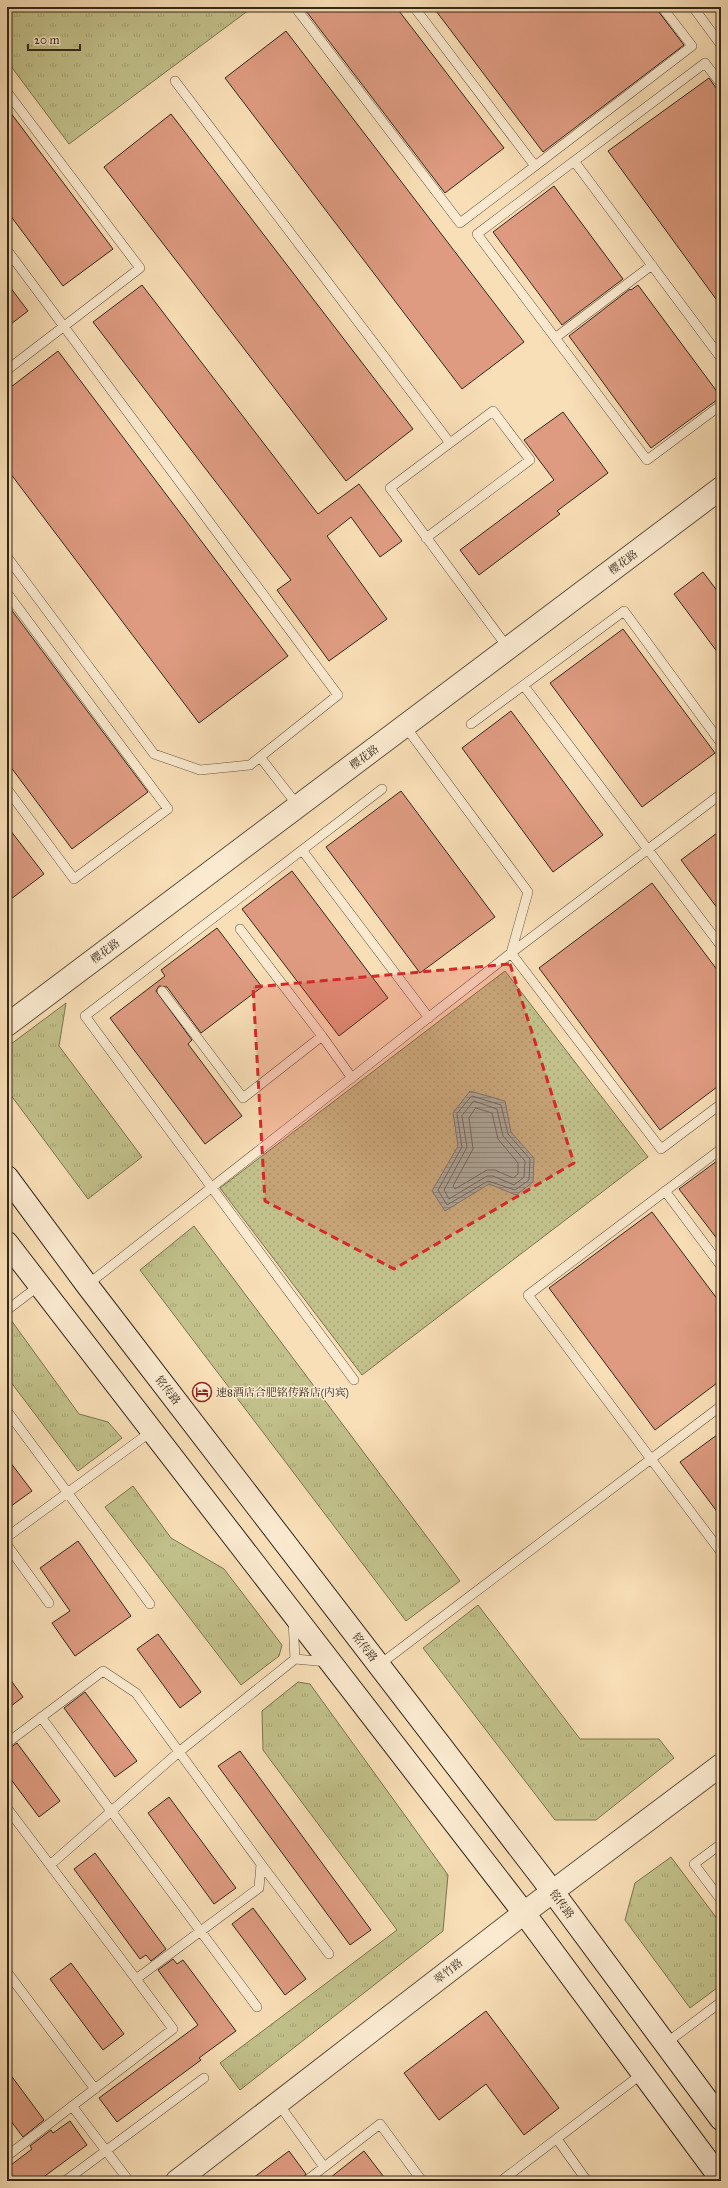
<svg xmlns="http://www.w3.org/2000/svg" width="728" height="2188" font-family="'IM FELL Great Primer','Noto Serif SC',serif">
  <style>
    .grass { fill: url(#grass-tufts); stroke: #7a7452 }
    .park { fill: url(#park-dots); stroke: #7a7452 }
    .water { fill: url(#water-rules); stroke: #738170 }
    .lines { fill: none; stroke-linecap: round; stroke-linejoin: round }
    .shore { stroke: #687262; stroke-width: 1 }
    .building { fill: #de9b81; stroke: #33271a }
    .service-casing { stroke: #645541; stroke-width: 10 }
    .tertiary-casing { stroke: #645541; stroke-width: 24 }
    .secondary-casing { stroke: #33271a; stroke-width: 24 }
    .service { stroke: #fbead0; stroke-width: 9 }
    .tertiary { stroke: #fbead0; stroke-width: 22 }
    .secondary { stroke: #fbead0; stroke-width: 22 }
    .marked { fill: #d62828; fill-opacity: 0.2; stroke: #d62828; stroke-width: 3; stroke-dasharray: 8 5; stroke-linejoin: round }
    .labels { text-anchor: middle; stroke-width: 3; stroke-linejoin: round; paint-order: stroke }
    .street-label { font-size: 11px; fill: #33271a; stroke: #fbead0 }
    .poi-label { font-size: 11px; fill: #33271a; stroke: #fbead0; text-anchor: start }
  </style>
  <defs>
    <pattern id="grass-tufts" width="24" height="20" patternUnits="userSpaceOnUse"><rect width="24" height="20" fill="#c2c18b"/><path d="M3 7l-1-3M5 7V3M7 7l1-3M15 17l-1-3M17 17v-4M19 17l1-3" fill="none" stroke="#a7a677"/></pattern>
    <pattern id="park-dots" width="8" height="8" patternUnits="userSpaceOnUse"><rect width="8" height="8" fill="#c2c18b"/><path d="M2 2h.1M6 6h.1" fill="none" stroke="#a7a677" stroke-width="1.8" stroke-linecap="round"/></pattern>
    <pattern id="water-rules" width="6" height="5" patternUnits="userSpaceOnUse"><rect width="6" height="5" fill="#9ebdaa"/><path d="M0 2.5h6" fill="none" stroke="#819a8a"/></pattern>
  </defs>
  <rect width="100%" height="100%" fill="#f9dfb7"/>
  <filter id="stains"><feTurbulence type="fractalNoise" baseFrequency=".005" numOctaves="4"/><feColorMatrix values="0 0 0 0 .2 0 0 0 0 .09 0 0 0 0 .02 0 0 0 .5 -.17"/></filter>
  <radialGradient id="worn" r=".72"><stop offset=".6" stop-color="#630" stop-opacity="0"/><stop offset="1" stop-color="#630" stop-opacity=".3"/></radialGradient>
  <path class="grass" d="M7 7H253L69 144 7 61Z
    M66 1003 59 1046 142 1157 88 1199 7 1090V1047Z
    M194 1226 460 1581 406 1621 140 1270Z
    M11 1320 79 1414 108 1422 122 1438 78 1471 7 1377V1324Z
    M133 1486 171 1538 224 1569 282 1645 279 1656 241 1685 105 1507Z
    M478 1605 580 1739H659L674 1758 596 1820H555L423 1648Z
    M298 1682 310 1684 448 1875 443 1931 240 2090 220 2063 397 1930 263 1750 262 1711Z
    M671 1857 721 1924V1985L690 2008 625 1920 635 1883Z"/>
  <path class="park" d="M505 971 648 1157 362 1375 220 1188Z"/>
  <path class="water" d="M470 1091 505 1101 511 1132 534 1158 533 1182 516 1195 489 1184 445 1211 432 1191 458 1146 453 1113Z"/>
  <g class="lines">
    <path class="shore" d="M472 1096 501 1105 508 1134 530 1159 529 1180 515 1190 488 1181 447 1205 438 1190 462 1147 457 1114Z
      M474 1101 497 1109 503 1136 525 1161 524 1177 514 1185 493 1176H487L449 1199 444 1190 467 1147 462 1116Z
      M476 1108 492 1113 498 1139 518 1163V1174L513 1178 495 1170H487L455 1189 453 1186 473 1149 469 1118Z"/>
  </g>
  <path class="building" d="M303 7H396L504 148 445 193Z
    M433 7H655L684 45 543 152Z
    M286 31 524 342 462 389 225 78Z
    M709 78 716 88 721 90V306L608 151Z
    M7 108 113 249 63 286 7 211Z
    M171 114 413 429 346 481 104 167Z
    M554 186 623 279 562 325 493 232Z
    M7 283 28 311 7 327Z
    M142 285 318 514 359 484 402 541 380 557 351 517 327 536 387 619 329 661 277 590 291 580 93 322Z
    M638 285 721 397 651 448 569 336 630 289 631 290Z
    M58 351 288 656 199 723 7 469V390Z
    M563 412 608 473 557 511 560 514 479 575 460 550 554 480 524 440Z
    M703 572 721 596V657L674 594Z
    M7 604 148 792 72 849 7 762Z
    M623 629 715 753 642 807 550 683Z
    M511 711 603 835 553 872 462 748Z
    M401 791 495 917 420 973 326 847Z
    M7 826 44 874 7 902Z
    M721 830V913L681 860Z
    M292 871 388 998 339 1036 242 909Z
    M652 883 721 975V1084L660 1130 539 968Z
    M217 928 262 987 201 1033 167 987 159 986 156 991 192 1040 188 1044 242 1116 205 1144 110 1018 165 976 161 970Z
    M721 1158V1244L679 1189Z
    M652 1212 721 1304V1380L655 1430 549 1288Z
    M721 1432V1517L680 1462Z
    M7 1458 32 1491 7 1509Z
    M78 1541 131 1616 75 1656 52 1623 70 1611 40 1568Z
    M158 1634 201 1692 180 1708 137 1649Z
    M7 1675 23 1697 7 1709Z
    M85 1692 137 1761 115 1777 64 1708Z
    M17 1743 60 1801 39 1817 7 1774V1750Z
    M240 1751 371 1930 350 1945 218 1766Z
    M169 1797 236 1888 214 1904 148 1813Z
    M95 1853 166 1949 151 1961 146 1955 140 1959 74 1869Z
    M253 1908 306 1979 285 1995 232 1924Z
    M173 1959 177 1964 183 1960 236 2031 199 2058 201 2060 117 2122 99 2098 198 2025 158 1970Z
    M71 1963 124 2034 103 2050 50 1979Z
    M486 2011 559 2108 524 2135 486 2084 439 2120 404 2073Z
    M7 2070 44 2120 23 2137 7 2116Z
    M70 2121 87 2145 38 2181H7V2168L32 2149 30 2146 51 2130 53 2133Z
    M289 2151 306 2174 300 2181H249Z
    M364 2151 387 2181H326Z"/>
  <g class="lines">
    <defs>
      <path id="service" d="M295 7 460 223 535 166 414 7
        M693 7 721 45
        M175 81 450 443 390 488 508 648
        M721 84 705 63 477 234 647 460 721 405
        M7 92 140 268 7 370
        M574 161 721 358
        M535 166 692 46 662 7
        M7 250 338 695 260 757
        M555 338 652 265
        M426 538 530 460 493 411 450 443
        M7 557 154 754 200 770 250 765 260 757 298 806
        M7 593 168 809 74 879 7 789
        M524 686 721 946
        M471 724 624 611 721 743
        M405 726 528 892 511 953
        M302 850 429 1018
        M240 929 322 1036
        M511 953 661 1149 721 1104
        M162 991 243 1098 322 1036 352 1078
        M665 1191 721 1266
        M87 1285 511 953 721 794
        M7 1310 40 1285
        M354 1380 85 1016 382 789
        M721 1406 651 1459 721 1552
        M7 1411 150 1604
        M7 1537 152 1431
        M7 1545 49 1603
        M293 1620 295 1659 328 1662
        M379 1665 651 1459 528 1295 721 1149
        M41 1717 257 2007
        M7 1743 103 1671 136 1693 261 1864 259 1888 136 1979 173 2029 7 2156
        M7 1808 136 1979
        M721 1844 694 1864 721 1900
        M261 1864 329 1954
        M50 1865 180 1751 295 1659
        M7 1972 95 2089
        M665 2044 721 2002
        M278 2103 324 2167
        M72 2106 129 2181
        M557 2139 587 2181
        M65 2181 204 2078
        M306 2181 380 2124 422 2181
        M501 2181 643 2073"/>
      <path id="tertiary" d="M7 1025 721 488
        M177 2181 524 1913 721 1765"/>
      <path id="secondary" d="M7 1177 87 1285 553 1892 721 2119
        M7 1243 524 1913 721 2179"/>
    </defs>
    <use href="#service" class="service-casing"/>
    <use href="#tertiary" class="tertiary-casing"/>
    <use href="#secondary" class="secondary-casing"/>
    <use href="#service" class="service"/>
    <use href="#tertiary" class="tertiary"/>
    <use href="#secondary" class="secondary"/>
  </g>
  <path class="marked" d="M510 964 574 1163 394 1269 265 1201 253 987Z"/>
  <defs>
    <symbol id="hotel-ring" viewBox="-11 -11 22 22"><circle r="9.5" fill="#fbead0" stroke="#8f2418" stroke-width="1.5"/><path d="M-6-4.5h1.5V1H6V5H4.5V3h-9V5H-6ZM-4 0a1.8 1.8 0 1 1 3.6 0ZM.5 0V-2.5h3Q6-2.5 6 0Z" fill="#8f2418"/></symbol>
  </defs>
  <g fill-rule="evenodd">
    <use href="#hotel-ring" x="191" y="1381" width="22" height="22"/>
  </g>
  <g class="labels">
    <g class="street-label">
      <text transform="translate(623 562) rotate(-37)" y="4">樱花路</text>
      <text transform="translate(364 757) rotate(-37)" y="4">樱花路</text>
      <text transform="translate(105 951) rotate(-37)" y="4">樱花路</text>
      <text transform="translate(168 1390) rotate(52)" y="4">铭传路</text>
      <text transform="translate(365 1647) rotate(52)" y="4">铭传路</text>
      <text transform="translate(562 1904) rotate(53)" y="4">铭传路</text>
      <text transform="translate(448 1971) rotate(-38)" y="4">翠竹路</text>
    </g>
    <g class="poi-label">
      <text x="216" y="1396">速8酒店合肥铭传路店(内宾)</text>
    </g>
  </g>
  <rect width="728" height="2188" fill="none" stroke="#f9dfb7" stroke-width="24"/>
  <rect x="8" y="8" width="712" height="2172" fill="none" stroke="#33271a" stroke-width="2"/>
  <rect x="12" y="12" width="704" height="2164" fill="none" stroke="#33271a"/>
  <path d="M28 44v6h52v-6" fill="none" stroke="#33271a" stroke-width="2"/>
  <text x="34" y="44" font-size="12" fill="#33271a" stroke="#fbead0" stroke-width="3" paint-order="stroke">20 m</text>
  <rect width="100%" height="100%" filter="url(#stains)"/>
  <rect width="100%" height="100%" fill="url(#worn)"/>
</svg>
